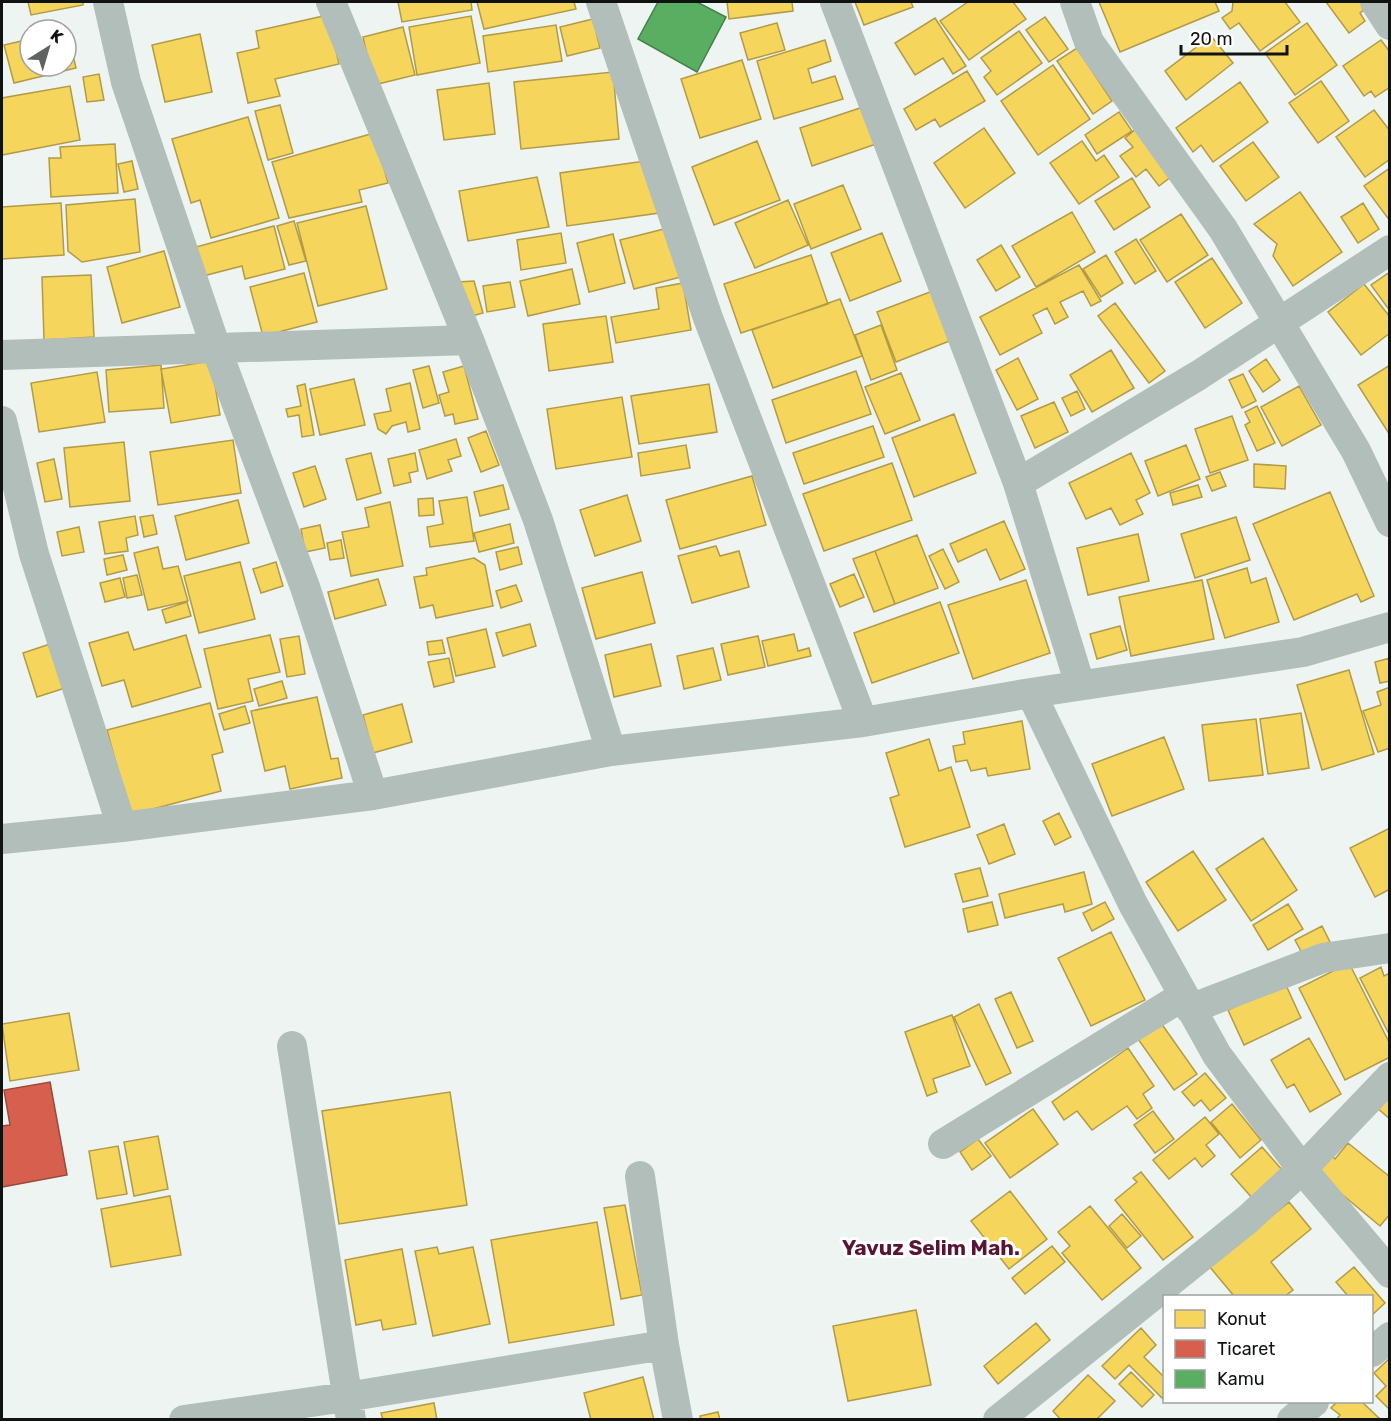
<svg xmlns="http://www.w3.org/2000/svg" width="1391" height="1421" font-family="Rubik,sans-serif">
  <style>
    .homes { fill: #f6d55c; stroke: #b19b46; stroke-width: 1.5 }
    .shops { fill: #d6604d; stroke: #9b493b; stroke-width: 1.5 }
    .public { fill: #5aae61; stroke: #448049; stroke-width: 1.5 }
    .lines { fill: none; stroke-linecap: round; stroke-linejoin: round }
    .street { stroke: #b1beba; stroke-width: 30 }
    .labels { text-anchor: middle; stroke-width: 6; stroke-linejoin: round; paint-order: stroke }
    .district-label { font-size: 21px; font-weight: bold; fill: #571634; stroke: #fff }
  </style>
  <rect width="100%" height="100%" fill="#eef4f2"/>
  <path class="homes" d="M28 2H83V5L31 15Z
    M398 2H471L472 10 402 22Z
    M477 2H574L576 9 484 29Z
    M727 2H792L793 11 729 19Z
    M855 2H911L913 7 864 25Z
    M968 2H1013L1026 19 969 60 940 21Z
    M1099 2H1215L1219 11 1120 52Z
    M1233 2H1285L1300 22 1260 51 1239 23 1230 29 1222 18 1232 11Z
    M1326 2H1362L1367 8 1360 13 1365 21 1349 33Z
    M328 15 339 64 275 79 280 96 248 103 237 53 259 48 256 31Z
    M471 16 480 63 417 75 409 27Z
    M1045 17 1068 49 1049 62 1026 30Z
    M935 18 966 66 953 74 943 58 915 75 895 43Z
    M593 19 600 48 567 56 560 27Z
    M777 23 785 50 748 60 740 33Z
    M1307 23 1337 65 1295 95 1265 53Z
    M556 25 562 61 488 72 483 36Z
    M403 27 415 75 374 85 363 37Z
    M67 30 76 68 14 83 4 45 30 39V66H66Z
    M1019 31 1042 63 997 95 984 77 991 71 981 58Z
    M200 34 212 92 165 102 152 45Z
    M1211 36 1233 63 1186 100 1165 71Z
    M825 40 831 61 808 69 812 83 835 76 843 99 774 119 757 61Z
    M1381 40 1390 52V87L1375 97 1371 91 1364 96 1343 66Z
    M1077 48 1112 101 1093 114 1057 61Z
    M742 60 761 119 700 138 681 79Z
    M1053 65 1090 119 1038 155 1001 101Z
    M967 71 985 101 940 127 935 119 916 130 904 109Z
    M613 72 619 139 521 149 514 82Z
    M99 74 104 100 87 102 83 77Z
    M1321 81 1349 121 1318 143 1289 103Z
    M1240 82 1268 122 1213 162 1201 145 1193 152 1176 128Z
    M489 83 495 134 444 140 437 90Z
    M70 86 80 140 2 155V98Z
    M280 105 293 153 268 160 255 111Z
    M866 106 879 143 812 166 800 128Z
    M1374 110 1390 131V159L1365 177 1336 137Z
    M1119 112 1132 131 1097 154 1085 135Z
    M248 117 279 218 211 238 200 200 191 203 172 139Z
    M984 128 1015 173 965 208 934 163Z
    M1136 129 1172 176 1159 186 1146 169 1136 177 1120 156 1133 147 1125 138Z
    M374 133 388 183 359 190 362 202 289 218 272 162Z
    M757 141 780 200 714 225 692 167Z
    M1082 141 1096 161 1104 155 1119 177 1079 204 1050 163Z
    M1253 142 1279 177 1246 201 1220 166Z
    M115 144 118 193 51 197 49 158H61L60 147Z
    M652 160 659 213 567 226 560 173Z
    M132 161 138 189 124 192 118 164Z
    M1390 168V221L1364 186Z
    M537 177 549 227 468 241 459 191Z
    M1132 178 1150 207 1114 230 1095 201Z
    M843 185 861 229 811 249 794 204Z
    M1300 192 1342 252 1293 286 1273 256 1277 244 1254 224Z
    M135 199 140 252 82 262 68 251 66 205Z
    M788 200 808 245 755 268 735 223Z
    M61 203 64 255 2 259V207Z
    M1363 203 1379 229 1358 243 1341 217Z
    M366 206 387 289 318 306 297 223Z
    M1072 212 1095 252 1036 287 1012 246Z
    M1181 214 1208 255 1167 282 1140 240Z
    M294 221 306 261 289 265 277 226Z
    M274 226 285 269 245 279 242 266 203 276 196 247Z
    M668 228 681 277 634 289 620 240Z
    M561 233 566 263 521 270 517 240Z
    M882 233 901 281 850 301 831 253Z
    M613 234 625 283 589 292 577 243Z
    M1136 239 1156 271 1135 284 1115 252Z
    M1001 245 1020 277 996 291 977 260Z
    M164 251 180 307 122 323 107 267Z
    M811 255 828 304 741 333 724 284Z
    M1106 255 1123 283 1101 297 1083 269Z
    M1212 258 1242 303 1205 328 1175 282Z
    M1079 265 1101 301 1091 306 1083 291 1060 302 1068 317 1055 324 1047 308 1033 315 1042 333 1000 355 980 317Z
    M572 269 580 304 528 316 520 281Z
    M1390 272V311L1371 285Z
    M304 273 317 322 263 336 250 287Z
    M91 275 94 337 44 340 42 277Z
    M474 281 483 313 468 317 458 282Z
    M510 282 515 307 487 312 483 286Z
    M683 283 691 330 616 343 611 317 659 309 656 288Z
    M1364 284 1390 317V333L1361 355 1328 312Z
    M938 289 957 338 896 362 877 312Z
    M840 299 862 356 773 388 752 330Z
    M1115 303 1165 371 1149 383 1098 316Z
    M606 316 613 362 549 371 543 324Z
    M881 325 897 370 871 380 855 335Z
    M1111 350 1134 388 1092 412 1070 375Z
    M1018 358 1038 399 1017 410 996 370Z
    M1266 359 1280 380 1263 392 1249 371Z
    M211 361 220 415 171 423 161 369Z
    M161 365 164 408 109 412 106 370Z
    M1390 365V431L1388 432 1358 385Z
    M429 366 439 403 423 408 413 370Z
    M464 366 478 419 455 424 453 414 445 416 439 395 449 392 443 372Z
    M856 371 871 414 786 443 772 400Z
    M97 372 105 422 39 432 31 383Z
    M901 373 920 420 885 434 865 387Z
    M1243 374 1256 401 1242 408 1229 380Z
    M354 379 365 425 320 435 310 389Z
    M410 383 420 429 408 432 406 422 392 426 386 434 378 429 374 414 391 411 386 389Z
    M305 384 314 435 302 437 299 415 288 417 286 409 301 406 297 386Z
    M709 384 717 432 639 444 631 396Z
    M1299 386 1321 425 1282 446 1261 407Z
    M1077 391 1085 409 1071 416 1062 398Z
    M622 397 632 457 556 469 547 409Z
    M1054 402 1068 432 1035 448 1021 416Z
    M1257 406 1275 443 1257 451 1245 425 1250 422 1245 412Z
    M954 414 976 473 914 497 892 438Z
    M1232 416 1248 460 1210 473 1195 429Z
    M873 426 884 457 804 484 793 453Z
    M486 431 499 465 481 472 468 438Z
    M456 439 461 456 448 460 452 471 427 479 419 450Z
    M233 440 241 493 158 505 150 452Z
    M124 442 130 501 70 507 64 448Z
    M686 445 690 468 641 476 638 453Z
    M1186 445 1200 479 1158 496 1145 461Z
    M371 453 381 493 357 500 346 459Z
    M415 453 418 471 409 473 411 482 394 486 388 459Z
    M1131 453 1150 493 1136 500 1143 514 1120 525 1111 508 1086 519 1069 483Z
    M54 459 62 499 45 502 37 463Z
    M892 463 912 520 824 551 803 494Z
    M1254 464 1286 466 1285 489 1254 487Z
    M315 466 326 499 304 507 293 473Z
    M1220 472 1226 486 1212 491 1206 477Z
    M752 476 766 525 680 549 666 500Z
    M503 485 509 509 480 516 474 492Z
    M1198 485 1202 497 1173 505 1170 493Z
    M1330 492 1374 596 1361 602 1357 594 1294 620 1253 524Z
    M627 495 641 541 595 556 580 510Z
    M467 497 474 541 430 547 427 527 443 524 439 501Z
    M433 498 434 515 419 516 418 499Z
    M238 500 249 543 186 560 175 516Z
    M390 502 403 566 351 576 342 532 369 527 365 508Z
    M153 515 157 534 144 537 140 517Z
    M135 516 138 535 126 538 128 551 105 554 99 522Z
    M1236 517 1250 560 1195 578 1181 534Z
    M1004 521 1025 569 1000 580 986 549 958 562 950 544Z
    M510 524 514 543 479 552 474 533Z
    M320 525 325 548 305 552 301 529Z
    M79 527 84 552 62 556 57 532Z
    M1138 534 1149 581 1088 595 1077 548Z
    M917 535 938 588 895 604 875 551Z
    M341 540 344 558 330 560 327 543Z
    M716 546 720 556 739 551 749 587 692 603 678 556Z
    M158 547 163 569 178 566 188 601 148 610 134 553Z
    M518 547 522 564 500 570 496 552Z
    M943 549 959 582 945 589 929 556Z
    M875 551 895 604 874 612 853 559Z
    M123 555 127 570 107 575 104 559Z
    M474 558 485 565 493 606 436 618 433 605 420 608 414 577 427 575 426 568Z
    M240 562 255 619 199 633 184 576Z
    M276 562 283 586 261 593 253 569Z
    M1247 568 1251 583 1266 578 1279 622 1225 638 1207 580Z
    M642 572 655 623 596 639 582 588Z
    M854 574 864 597 840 607 830 584Z
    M137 575 142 595 127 598 123 578Z
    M120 578 125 597 105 602 100 583Z
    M378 579 386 605 335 619 328 592Z
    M1026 580 1050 653 973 679 948 605Z
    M1202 580 1214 639 1131 656 1119 597Z
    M516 585 522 601 501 608 496 591Z
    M187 602 191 616 166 623 162 610Z
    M940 602 959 653 872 683 854 633Z
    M530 624 536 646 503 656 496 633Z
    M1120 626 1127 650 1097 659 1090 634Z
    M486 629 495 667 456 676 447 638Z
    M128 632 134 650 186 635 201 687 132 707 124 680 102 686 89 643Z
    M794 634 798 651 809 648 811 656 768 666 762 641Z
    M270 635 280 672 248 679 253 701 218 709 204 649Z
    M299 636 305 674 287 677 280 639Z
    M758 636 765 667 728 675 721 644Z
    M442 640 445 653 429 655 427 642Z
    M50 644 65 688 37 697 23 653Z
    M651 644 661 686 614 697 605 655Z
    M713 648 721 680 684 689 677 656Z
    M449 658 454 682 434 687 428 662Z
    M1390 658V681L1380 683 1375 662Z
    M1349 670 1374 754 1322 770 1297 685Z
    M282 681 287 698 259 706 254 689Z
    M1390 687V748L1378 752 1363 711 1381 705 1377 692Z
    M317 697 331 759 338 758 342 778 290 789 285 766 265 771 251 711Z
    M210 703 223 752 212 755 221 791 130 815 107 730Z
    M402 704 412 742 373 753 363 715Z
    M245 706 250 723 224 730 219 714Z
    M1301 713 1309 768 1268 774 1260 719Z
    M1256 719 1263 775 1209 781 1202 725Z
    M1022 721 1030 769 988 776 986 768 971 771 967 760 956 762 953 746 965 744 963 732Z
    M1164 737 1184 789 1112 816 1092 764Z
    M929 739 939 771 951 767 970 827 905 847 890 798 899 795 886 753Z
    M1059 813 1071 837 1055 845 1043 821Z
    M1004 824 1015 854 989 864 977 835Z
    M1390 828V889L1375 897 1350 848Z
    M1263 838 1297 890 1251 921 1216 869Z
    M1193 851 1226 900 1178 931 1146 882Z
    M980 868 988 896 963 902 955 874Z
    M1084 872 1092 904 1065 912 1063 904 1005 918 999 894Z
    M992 902 998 925 968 932 963 909Z
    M1105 902 1114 919 1092 931 1083 913Z
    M1288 904 1303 929 1268 950 1253 925Z
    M1322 926 1330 942 1303 955 1295 940Z
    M1111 932 1145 1000 1091 1026 1058 958Z
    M1349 963 1390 1044V1057L1345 1080 1299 988Z
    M1381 967 1384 976 1390 973V1036L1360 978Z
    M1285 983 1301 1018 1244 1045 1228 1010Z
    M1011 992 1033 1041 1017 1048 995 999Z
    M979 1004 1011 1073 986 1085 954 1017Z
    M69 1013 79 1070 10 1081 2 1024Z
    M952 1015 970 1066 933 1079 937 1092 927 1096 905 1032Z
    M1161 1023 1197 1074 1174 1090 1138 1039Z
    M1309 1038 1341 1094 1310 1112 1294 1084 1287 1088 1271 1060Z
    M1128 1048 1154 1086 1143 1094 1152 1108 1137 1119 1127 1106 1092 1130 1077 1111 1064 1120 1052 1102Z
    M1205 1073 1226 1098 1210 1111 1201 1100 1194 1106 1182 1092Z
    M450 1092 467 1205 339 1224 322 1111Z
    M1390 1092V1119L1376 1107Z
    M1232 1104 1261 1140 1240 1158 1211 1122Z
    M1033 1109 1058 1144 1010 1178 985 1143Z
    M1153 1111 1174 1139 1155 1153 1134 1125Z
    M1205 1117 1219 1134 1206 1145 1215 1156 1202 1167 1195 1158 1169 1179 1153 1160Z
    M158 1136 168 1189 134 1196 124 1142Z
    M978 1139 991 1156 972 1170 960 1152Z
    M1348 1143 1390 1177V1214L1380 1226 1315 1172 1330 1154 1335 1159Z
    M118 1146 127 1194 97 1199 89 1151Z
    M1262 1147 1284 1172 1253 1199 1231 1174Z
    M1141 1172 1193 1237 1163 1260 1115 1200 1137 1182 1133 1178Z
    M1010 1191 1047 1239 1009 1269 971 1221Z
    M170 1196 181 1255 111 1267 101 1209Z
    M1289 1202 1311 1229 1271 1262 1293 1290 1285 1296H1234L1209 1266Z
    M625 1205 642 1295 621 1299 604 1208Z
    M1090 1206 1141 1268 1102 1300 1062 1253 1070 1246 1058 1232Z
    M1122 1214 1141 1236 1127 1248 1109 1226Z
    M597 1222 614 1325 509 1343 491 1240Z
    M1052 1246 1065 1262 1025 1294 1012 1278Z
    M437 1247 439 1254 473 1247 490 1324 433 1336 415 1251Z
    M402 1249 416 1324 383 1330 381 1320 356 1325 345 1260Z
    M1354 1267 1385 1303 1372 1315V1296H1348L1336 1282Z
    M916 1310 931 1385 848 1401 833 1326Z
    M1036 1323 1050 1340 998 1384 984 1366Z
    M1141 1328 1156 1345 1144 1357 1164 1377 1163 1399 1129 1365 1115 1379 1102 1366Z
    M1390 1358V1410L1376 1396 1386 1386 1374 1373Z
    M1131 1372 1154 1395 1142 1407 1119 1384Z
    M1088 1375 1115 1401 1096 1420H1061L1053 1411Z
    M643 1377 654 1420H591L584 1393Z
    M1337 1402H1362L1381 1420H1336L1340 1415 1331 1408Z
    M434 1403 437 1420H383L381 1413Z
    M718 1412 720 1420H701L700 1416Z"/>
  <path class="shops" d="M50 1082 67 1175 2 1187V1126L10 1125 4 1090Z"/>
  <path class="public" d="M658 2H697L726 17 697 72 638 39Z"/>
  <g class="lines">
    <path class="street" d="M108 2 126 82 216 348 305 587 373 795
      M331 2 469 340 538 520 611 751
      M601 2 708 318 863 722
      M835 2 1018 483 1080 685
      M1075 2 1089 42 1223 229 1356 451 1390 522
      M1375 2 1390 25
      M2 355 469 340
      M2 421 34 554 122 827
      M1018 483 1199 375 1390 250
      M1031 693 1133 904 1217 1055 1302 1169 1390 1273
      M2 839 122 827 373 795 611 751 863 722 1031 693 1303 652 1390 627
      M1190 1009 1323 958 1390 948
      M292 1046 351 1420
      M943 1144 1183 996
      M640 1176 664 1345 678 1420
      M1372 1352 1390 1337
      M184 1420 346 1397 664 1345
      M998 1420 1248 1219 1302 1169 1390 1077
      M1292 1420 1314 1402"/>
  </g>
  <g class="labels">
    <g class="district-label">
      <text x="931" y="1255">Yavuz Selim Mah.</text>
    </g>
  </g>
  <rect width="1391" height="1421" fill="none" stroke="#101312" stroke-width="6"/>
  <rect x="1163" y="1295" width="210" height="108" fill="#ffffff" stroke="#9fa1a0" stroke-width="1.5"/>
  <rect x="1175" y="1310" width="30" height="18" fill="#f6d55c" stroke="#9fa1a0" stroke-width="1.5"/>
  <text x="1217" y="1325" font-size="18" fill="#101312">Konut</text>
  <rect x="1175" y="1340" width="30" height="18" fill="#d6604d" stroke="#9fa1a0" stroke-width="1.5"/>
  <text x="1217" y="1355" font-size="18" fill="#101312">Ticaret</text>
  <rect x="1175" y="1370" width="30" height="18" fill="#5aae61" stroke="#9fa1a0" stroke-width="1.5"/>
  <text x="1217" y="1385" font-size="18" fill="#101312">Kamu</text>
  <g transform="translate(48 48) rotate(37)"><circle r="28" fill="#ffffff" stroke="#9fa1a0" stroke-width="1.5"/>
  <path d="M0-4.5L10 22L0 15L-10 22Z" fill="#5e6260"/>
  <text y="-9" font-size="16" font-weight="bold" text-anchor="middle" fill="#101312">K</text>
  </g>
  <path d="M1181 45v9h106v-9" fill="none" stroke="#101312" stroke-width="3"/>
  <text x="1190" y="45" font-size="18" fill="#101312" stroke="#ffffff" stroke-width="4.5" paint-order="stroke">20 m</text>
</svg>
